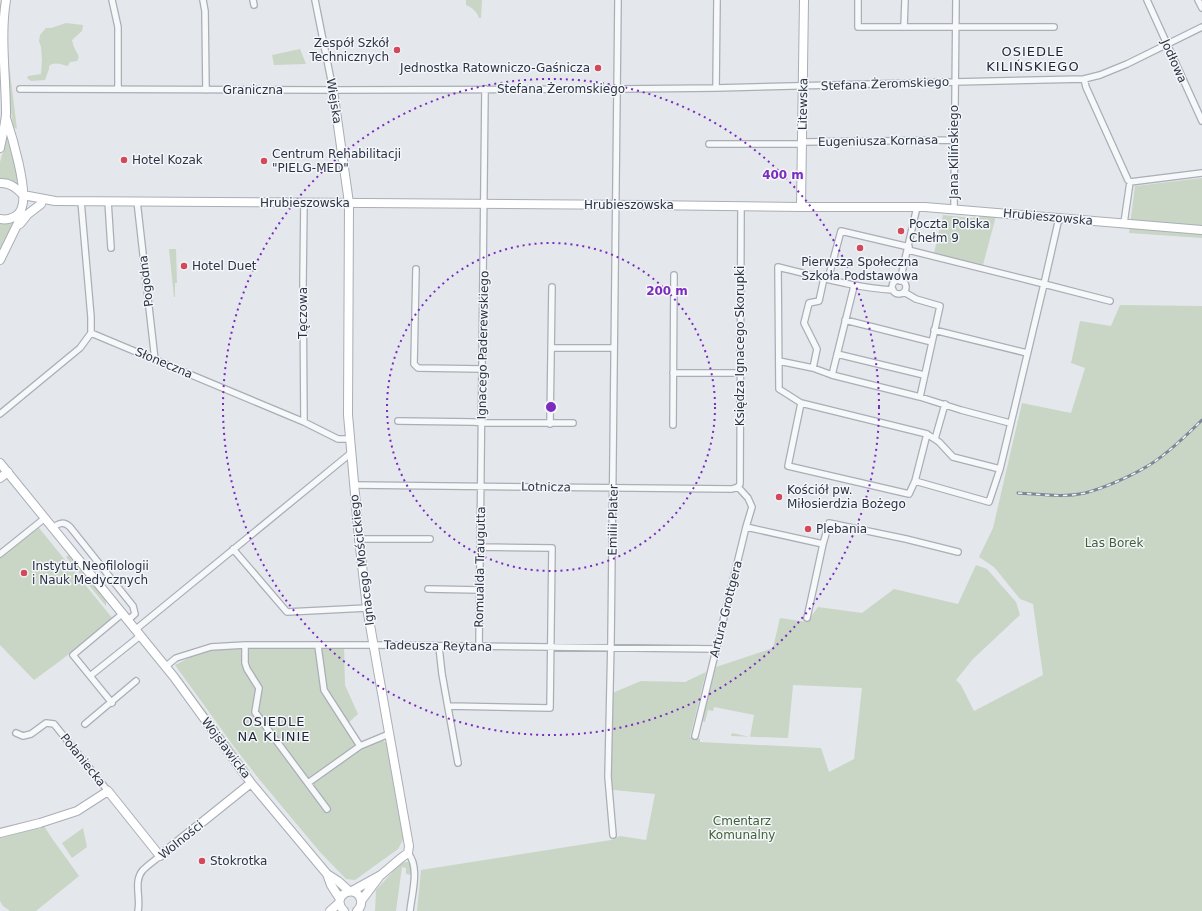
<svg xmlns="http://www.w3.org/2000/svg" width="1202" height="911" font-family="'DejaVu Sans',sans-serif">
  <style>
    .green { fill: #c9d6c5 }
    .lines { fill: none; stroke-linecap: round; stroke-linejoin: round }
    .street-casing { stroke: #a9aeb7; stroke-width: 8 }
    .secondary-casing { stroke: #a9aeb7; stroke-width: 10 }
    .street { stroke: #f7f8fa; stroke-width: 5.5 }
    .secondary { stroke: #fff; stroke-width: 8 }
    .rail-casing { stroke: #7d8696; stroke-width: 3 }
    .rail { stroke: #f4f6f9; stroke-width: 1.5; stroke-dasharray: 4.5; stroke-linecap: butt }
    .ring { fill: none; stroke: #7b2cbf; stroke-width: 2; stroke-dasharray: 2 4 }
    .poi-dot { fill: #d1495b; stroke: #f4f6f9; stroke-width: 1.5 }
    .labels { text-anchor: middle; stroke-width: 3; stroke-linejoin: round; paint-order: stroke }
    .poi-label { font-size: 12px; fill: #2b3445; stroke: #f4f6f9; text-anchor: start }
    .street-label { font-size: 12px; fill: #2b3445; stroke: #f4f6f9 }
    .park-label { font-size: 12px; fill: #3f6138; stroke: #f4f6f9 }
    .neighbourhood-label { font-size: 13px; letter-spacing: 1px; fill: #1d2536; stroke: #f4f6f9 }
    .centre { fill: #7b2cbf; stroke: #f4f6f9; stroke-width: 2 }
    .ring-label { font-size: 12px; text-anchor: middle; font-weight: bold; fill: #7b2cbf; stroke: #f4f6f9; stroke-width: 3; stroke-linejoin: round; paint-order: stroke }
  </style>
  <rect width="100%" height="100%" fill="#e4e7ec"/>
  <path class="green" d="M466 0H482L481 18H479C477 12 473 8 466 5Z
    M66 23 83 25 82 31 72 40C73 43 73 45 74 47 76 53 81 55 77 61L70 62 68 66C62 65 55 61 49 66V69L45 80 31 81 27 78 28 76 41 74 42 60 41 47 39 41 40 35 46 28H51Z
    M300 49 306 64 274 65 272 55Z
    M8 56 17 129 13 127C10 103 7 80 8 56Z
    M8 134 19 185 9 179H0V162Z
    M1202 178V238L1129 233 1135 186Z
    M943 215 972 218 984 215 996 216 983 265 934 253Z
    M15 219 0 250V222Z
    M169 249H176L177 283H175V297H174Z
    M1120 305 1202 306V911H417L421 870 611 840 620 836 646 840 655 794 614 790H609L610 694 641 681 685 682 706 672 690 737 700 739V742L821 748 829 772 854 759 862 688 793 685 788 738 731 736 732 733 750 737 754 715 714 707 713 711 708 710 705 722 702 721 716 667 773 648 780 618 807 622 818 607 862 613 894 589 958 604 976 565 987 569 1016 602 1020 615 973 659 956 680 961 685 974 711 1043 675 1033 604 1020 599 994 567 979 557 993 528 1022 403 1071 413 1085 368 1071 363 1080 321 1111 326Z
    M39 528 113 619 60 661 34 680 0 645V557Z
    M69 555 106 600V606L66 557Z
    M344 645 345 685 358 714 346 725 360 746 383 741 387 743 405 836 398 849 355 880 346 879 320 852 259 779 235 748 175 665 211 647Z
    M179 675 250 771 248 772 177 676Z
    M44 826 51 837 79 876 36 911H10L3 906 0 901V838L38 828 39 829Z
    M83 828 87 847 72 858 62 843Z
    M404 862H408L410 864 412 875 406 874V868L402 867 396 911H375L376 890 399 865Z"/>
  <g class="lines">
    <defs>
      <path id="street" d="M112 0 118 27V89
        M203 0 205 11 206 90
        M253 0 254 5
        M315 0 333 90
        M858 0V27H1054
        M1147 0 1202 121
        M1198 0 1202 8
        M904 27 905 0
        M1084 79 1086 87 1128 180 1130 182
        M716 88 717 0
        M20 89 333 90 621 89 716 88 954 82 1084 79 1100 75 1127 64 1202 27
        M803 142 954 140
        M709 144H803
        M81 201 91 317V333
        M108 201 111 248
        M137 201 155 360
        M954 209 956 0
        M1124 223 1130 182 1202 173
        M908 250 1044 284 1110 301
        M416 269 414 364 418 368 482 369
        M828 279 841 231 909 247
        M892 287a7 7 0 1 1 14 0a7 7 0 1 1-14 0Z
        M900 281 917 207
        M904 292 916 299 940 306 920 397
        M845 320 932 342
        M934 330 1027 353
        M551 348H614
        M837 354 924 375
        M779 361 813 368 832 375 920 397 961 410 1010 423
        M813 368 817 349 804 323 809 303 819 301 824 278
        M673 373H740
        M832 375 854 286
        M801 403 779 389 778 267C816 276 854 288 893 290
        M0 414 80 348 91 333 304 422 338 439H349
        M398 421 473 422 487 423H573
        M304 422 303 282 304 203
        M550 424 552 287
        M673 425 674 275
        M927 434 915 481 909 494 788 466 801 403 927 434 939 442 953 457 1000 469
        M935 439 945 404
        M915 481 989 502 1000 469 1044 284 1059 218
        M354 485 732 489 738 487
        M738 487 740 484 741 206
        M746 527 823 544 829 523 906 539 958 552
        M52 528C59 523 64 521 70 527L133 606 135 614 128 620
        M359 539H430
        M233 549 287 612 367 608
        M0 554 45 518
        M428 589 480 590
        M807 618 823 544
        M135 630 351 453
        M245 645V663L247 669 259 688 255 712 327 809
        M318 646 324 690 360 746
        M439 647 442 674 458 763
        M479 647 485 89
        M165 667 176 658 211 647 245 645H373L716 649
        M90 676 140 636
        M112 703 73 655 122 614
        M448 706 550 708 552 548 481 547
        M85 724 136 681
        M16 733 23 736 31 734 46 723 54 724 108 791
        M695 736 746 527 752 507 748 498 738 487
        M308 783 360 746 389 734
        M613 835 608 777 611 641 618 0
        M408 853C420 867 412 893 410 911
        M138 911C141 898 133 881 143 870 148 865 155 860 160 856"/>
      <path id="secondary" d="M333 90 349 203 348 415 359 539 367 608 409 846 408 853 401 858 381 875 352 891
        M0 148C2 137 5 126 6 114 6 77 0 36 6 0
        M0 183C10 182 17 188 23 195
        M23 195 55 201 643 205 801 207H925L1202 230
        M801 207 804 0
        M0 219C9 221 20 216 22 207 28 190 12 136 6 118
        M20 224 28 214 41 204
        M0 260 19 221 21 210
        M0 463 174 677 251 783 327 874 338 881 349 891
        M0 478 8 472
        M0 833 40 823 77 811 108 791 160 856 251 783
        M327 874 331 885 340 899
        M361 901 379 877
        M330 911 339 903
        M344 911C329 896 356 882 361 900 362 904 360 908 357 911"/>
    </defs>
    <use href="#street" class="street-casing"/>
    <use href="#secondary" class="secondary-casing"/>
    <use href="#street" class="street"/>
    <use href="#secondary" class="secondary"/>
    <defs>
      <path id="rail" d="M1018 493C1039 494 1063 498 1085 493 1104 488 1129 477 1146 467 1164 457 1187 435 1202 420"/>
    </defs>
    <use href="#rail" class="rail-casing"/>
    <use href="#rail" class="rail"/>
  </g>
  <g class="ring">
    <circle cx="551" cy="407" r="164"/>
    <circle cx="551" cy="407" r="328"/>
  </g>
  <g class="poi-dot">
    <circle cx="397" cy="50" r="4"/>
    <circle cx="598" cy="68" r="4"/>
    <circle cx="124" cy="160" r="4"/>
    <circle cx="264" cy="161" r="4"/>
    <circle cx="901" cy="231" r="4"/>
    <circle cx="860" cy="248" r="4"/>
    <circle cx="184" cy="266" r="4"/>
    <circle cx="779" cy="497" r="4"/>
    <circle cx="808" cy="529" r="4"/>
    <circle cx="24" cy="573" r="4"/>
    <circle cx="202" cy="861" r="4"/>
  </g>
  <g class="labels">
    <g class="poi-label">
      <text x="389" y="47" text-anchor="end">Zespół Szkół<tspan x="389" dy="14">Technicznych</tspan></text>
      <text x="590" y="72" text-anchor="end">Jednostka Ratowniczo-Gaśnicza</text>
      <text x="272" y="158">Centrum Rehabilitacji<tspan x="272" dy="14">"PIELG-MED"</tspan></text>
      <text x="132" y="164">Hotel Kozak</text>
      <text x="909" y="228">Poczta Polska<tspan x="909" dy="14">Chełm 9</tspan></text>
      <text x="860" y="266" text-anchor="middle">Pierwsza Społeczna<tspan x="860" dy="14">Szkoła Podstawowa</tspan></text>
      <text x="192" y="270">Hotel Duet</text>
      <text x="787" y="494">Kościół pw.<tspan x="787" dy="14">Miłosierdzia Bożego</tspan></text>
      <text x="816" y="533">Plebania</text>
      <text x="32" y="570">Instytut Neofilologii<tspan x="32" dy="14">i Nauk Medycznych</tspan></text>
      <text x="210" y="865">Stokrotka</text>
    </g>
    <g class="street-label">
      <text transform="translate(1174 61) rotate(66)" y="4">Jodłowa</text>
      <text transform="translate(885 84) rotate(-2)" y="4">Stefana Żeromskiego</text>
      <text x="561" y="93">Stefana Żeromskiego</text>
      <text x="253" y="94">Graniczna</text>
      <text transform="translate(334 101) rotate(81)" y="4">Wiejska</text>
      <text transform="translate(803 104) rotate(-89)" y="4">Litewska</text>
      <text transform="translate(878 141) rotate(-1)" y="4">Eugeniusza Kornasa</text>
      <text transform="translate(954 152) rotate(-90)" y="4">Jana Kilińskiego</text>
      <text x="305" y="207">Hrubieszowska</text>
      <text x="629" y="209">Hrubieszowska</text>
      <text transform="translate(1048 217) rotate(5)" y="4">Hrubieszowska</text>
      <text transform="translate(146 281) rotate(-97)" y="4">Pogodna</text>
      <text transform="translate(303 313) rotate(-90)" y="4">Tęczowa</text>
      <text transform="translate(483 345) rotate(-89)" y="4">Ignacego Paderewskiego</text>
      <text transform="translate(740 346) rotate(-90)" y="4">Księdza Ignacego Skorupki</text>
      <text transform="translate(164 363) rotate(23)" y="4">Słoneczna</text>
      <text transform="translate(546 487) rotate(1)" y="4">Lotnicza</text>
      <text transform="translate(613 520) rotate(-89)" y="4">Emilii Plater</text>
      <text transform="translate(362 560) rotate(-97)" y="4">Ignacego Mościckiego</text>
      <text transform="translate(480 567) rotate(-89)" y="4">Romualda Traugutta</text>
      <text transform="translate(726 609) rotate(-76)" y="4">Artura Grottgera</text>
      <text transform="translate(438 646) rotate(1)" y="4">Tadeusza Reytana</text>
      <text transform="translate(226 748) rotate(53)" y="4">Wojsławicka</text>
      <text transform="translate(83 760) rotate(51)" y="4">Połaniecka</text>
      <text transform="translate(181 840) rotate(-39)" y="4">Wolności</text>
    </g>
    <g class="park-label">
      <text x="1114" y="547">Las Borek</text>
      <text x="742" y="825">Cmentarz<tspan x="742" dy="14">Komunalny</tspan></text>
    </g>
    <g class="neighbourhood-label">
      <text x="1033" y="56">OSIEDLE<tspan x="1033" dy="15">KILIŃSKIEGO</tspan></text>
      <text x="274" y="726">OSIEDLE<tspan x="274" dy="15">NA KLINIE</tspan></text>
    </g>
  </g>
  <circle cx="551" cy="407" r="6" class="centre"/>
  <g class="ring-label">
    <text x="783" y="179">400 m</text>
    <text x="667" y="295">200 m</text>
  </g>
</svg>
